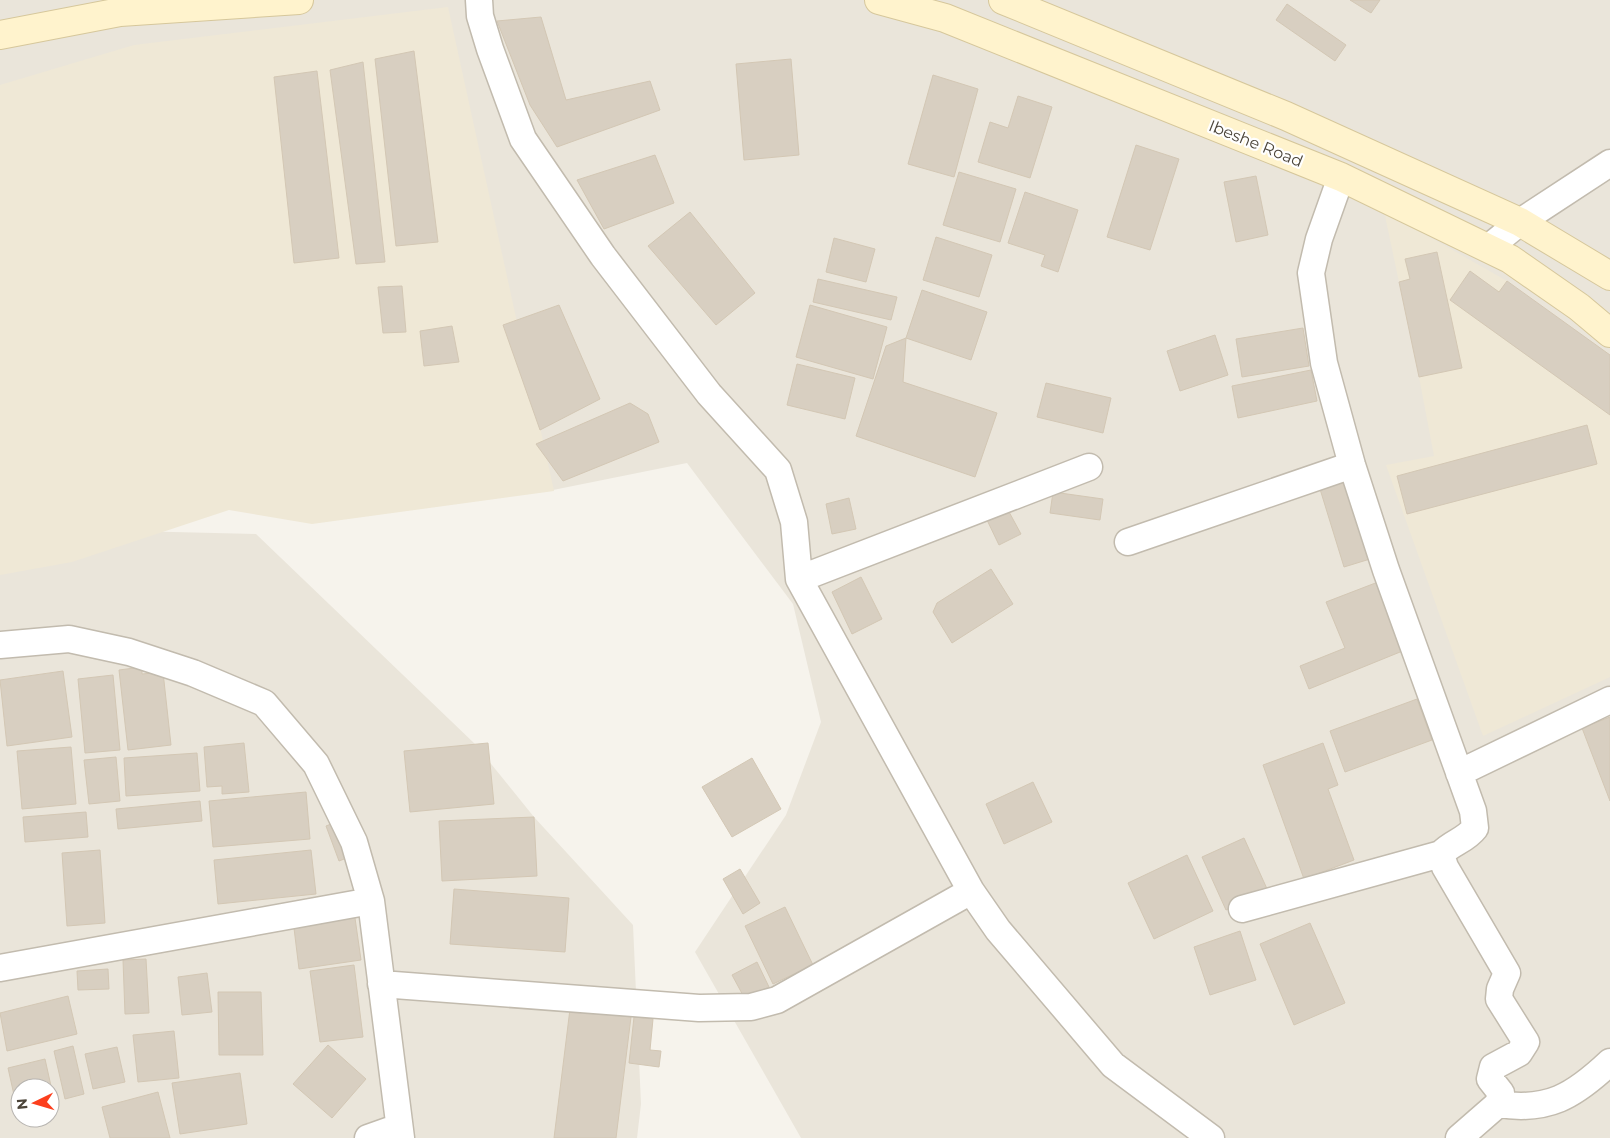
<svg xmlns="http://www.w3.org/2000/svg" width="1610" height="1138" font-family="Montserrat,sans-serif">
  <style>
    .residential { fill: #eae5da; fill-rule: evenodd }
    .education { fill: #efe8d6 }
    .building { fill: #d8cfc1; stroke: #d3c7b4 }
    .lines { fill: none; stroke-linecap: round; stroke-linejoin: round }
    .street-casing { stroke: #c2bbae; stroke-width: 29 }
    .secondary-casing { stroke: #d6c79b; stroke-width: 30 }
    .street { stroke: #fff; stroke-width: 26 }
    .secondary { stroke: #fff3cd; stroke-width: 28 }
    .labels { text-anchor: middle; stroke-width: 4.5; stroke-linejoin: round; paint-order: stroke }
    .street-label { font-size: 16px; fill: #4b4439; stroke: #fff }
  </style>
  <rect width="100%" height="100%" fill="#f6f3ec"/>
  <path class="residential" d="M0 0H1610V1138H801L695 952 786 815 821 722 793 604 687 463 553 490 497 337 90 530 256 534 475 744 534 817 633 925 641 1104 637 1138H0ZM20 1088H50V1118H20Z"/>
  <path class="education" d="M448 7 554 491 312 524 229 510 72 562 0 575V85L134 45Z
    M1384 211 1507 281 1610 355V677L1483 736 1386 465 1434 456 1419 377Z"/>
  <path class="building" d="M1350 0H1380L1371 13Z
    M1287 4 1346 45 1335 61 1276 20Z
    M541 17 566 100 650 81 660 110 557 147 530 105 497 21Z
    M414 51 438 242 396 246 375 59Z
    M791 59 799 155 744 160 736 64Z
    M363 62 385 262 356 264 330 70Z
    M317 71 339 258 294 263 274 77Z
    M933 75 978 89 954 177 908 164Z
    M1018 96 1052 107 1030 178 978 162 990 122 1008 128Z
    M1136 145 1179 159 1150 250 1107 237Z
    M655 155 674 203 604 229 577 180Z
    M959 172 1016 189 1000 242 943 225Z
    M1256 176 1268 235 1236 242 1224 182Z
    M1025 192 1078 210 1058 272 1041 266 1045 255 1008 243Z
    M690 212 755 293 716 325 648 246Z
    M936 237 992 255 979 297 923 280Z
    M834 238 875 249 866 282 826 272Z
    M1437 252 1462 368 1419 377 1399 282 1410 279 1405 259Z
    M1470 271 1499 292 1507 281 1610 355V415L1450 300Z
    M818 279 897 297 891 320 813 302Z
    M402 286 406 332 383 333 378 287Z
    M922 290 987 312 971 360 906 338Z
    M559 305 600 399 540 430 503 325Z
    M810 305 887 327 873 379 796 357Z
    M452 326 459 362 424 366 420 331Z
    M1303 328 1309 366 1242 377 1236 339Z
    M1215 335 1228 375 1180 391 1167 351Z
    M906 338 903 382 997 413 975 477 856 436 886 346Z
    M797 364 855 378 845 419 787 405Z
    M1311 370 1317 401 1238 418 1232 386Z
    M1046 383 1111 398 1103 433 1037 417Z
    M630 403 648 414 659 442 563 481 536 444Z
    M1587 425 1597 464 1407 514 1397 476Z
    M1347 481 1370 559 1344 567 1320 489Z
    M1053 492 1103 499 1100 520 1050 513Z
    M849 498 856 529 832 534 826 504Z
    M1008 510 1021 534 999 545 987 520Z
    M991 569 1013 604 952 643 933 612 937 603Z
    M861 577 882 619 852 634 832 592Z
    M1378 582 1405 650 1309 689 1300 666 1345 648 1326 602Z
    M142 667V674L163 672 171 745 128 750 119 670Z
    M63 671 72 737 7 746 0 680Z
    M113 675 120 750 85 753 78 679Z
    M1417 699 1432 740 1345 772 1330 731Z
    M1610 717V801L1582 728Z
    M244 743 249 792 222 794V786L207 787 204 747Z
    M488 743 494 804 410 812 404 751Z
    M1323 743 1338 785 1328 789 1354 860 1304 879 1263 765Z
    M71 747 76 804 22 809 17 751Z
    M197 753 200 791 126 796 124 758Z
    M116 757 120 801 89 804 84 760Z
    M752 758 781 809 732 837 702 787Z
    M1033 782 1052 822 1004 844 986 804Z
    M306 792 310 839 213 847 209 801Z
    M200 801 202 821 118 829 116 809Z
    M86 812 88 837 25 842 23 817Z
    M534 817 537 876 442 881 439 821Z
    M339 821 352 856 339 861 326 826Z
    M1244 838 1268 891 1226 910 1202 857Z
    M100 850 105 923 67 926 62 853Z
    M311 850 316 894 218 904 214 860Z
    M1187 855 1213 911 1154 939 1128 883Z
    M740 869 760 903 743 914 723 879Z
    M454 889 569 898 565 952 450 944Z
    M785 907 813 965 773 984 745 926Z
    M354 911 361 960 299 969 293 920Z
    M1310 923 1345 1003 1294 1025 1260 944Z
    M1240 931 1256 980 1210 995 1194 947Z
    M146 959 149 1013 125 1014 123 960Z
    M757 962 769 987 745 999 732 975Z
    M354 965 363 1037 320 1042 310 971Z
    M108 969 109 989 78 990 77 971Z
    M207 973 212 1012 182 1015 178 977Z
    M218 992H261L263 1055H219Z
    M68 996 77 1034 7 1051 0 1013Z
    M570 1009 631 1017 616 1138H554Z
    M634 1017 653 1019 650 1050 661 1051 659 1067 629 1063Z
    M174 1031 179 1078 138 1082 133 1035Z
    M328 1045 366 1079 332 1118 293 1084Z
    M73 1046 84 1094 65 1099 54 1051Z
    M117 1047 125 1082 93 1089 85 1054Z
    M45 1059 55 1104 50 1105V1088H20L18 1113 8 1068Z
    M240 1073 247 1124 180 1134 172 1083Z
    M158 1092 170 1138H110L102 1107Z"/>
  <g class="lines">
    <defs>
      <path id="street" d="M479 0 480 16 490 49 523 139 603 256 709 394 778 470 794 522 799 579 971 891 998 930 1113 1065 1211 1138
        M1488 248 1520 222 1610 163
        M1128 542 1352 465
        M799 579 1089 467
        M0 645 69 639 129 652 193 673 264 703 316 764 354 842 371 901 401 1138
        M1459 773 1610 700
        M1441 854 1445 867 1507 973 1500 989 1499 999 1526 1042 1519 1053 1493 1067 1490 1079 1501 1093 1498 1104 1459 1138
        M1242 909 1441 854C1452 842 1465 841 1475 828L1473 811 1386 570 1352 465 1324 363 1311 273 1319 239 1341 177
        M0 968 371 901
        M381 984 699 1008 751 1007 777 1000 971 891
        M1498 1104C1548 1112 1574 1096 1610 1062
        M368 1138 399 1127"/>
      <path id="secondary" d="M879 0 945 18 1341 177 1510 259 1579 307 1610 333
        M1003 0 1286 116 1520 222 1610 276
        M0 35 120 12 299 0"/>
    </defs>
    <use href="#street" class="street-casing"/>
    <use href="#secondary" class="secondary-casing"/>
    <use href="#street" class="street"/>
    <use href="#secondary" class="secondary"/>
  </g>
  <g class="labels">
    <g class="street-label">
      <text transform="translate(1256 143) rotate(22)" y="6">Ibeshe Road</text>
    </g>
  </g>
  <g transform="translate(35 1103) rotate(265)"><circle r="24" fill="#ffffff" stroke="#b7b4b0"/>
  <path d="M0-4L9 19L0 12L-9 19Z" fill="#fc3f1d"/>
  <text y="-8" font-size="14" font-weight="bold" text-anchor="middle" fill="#4b4439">N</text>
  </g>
</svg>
